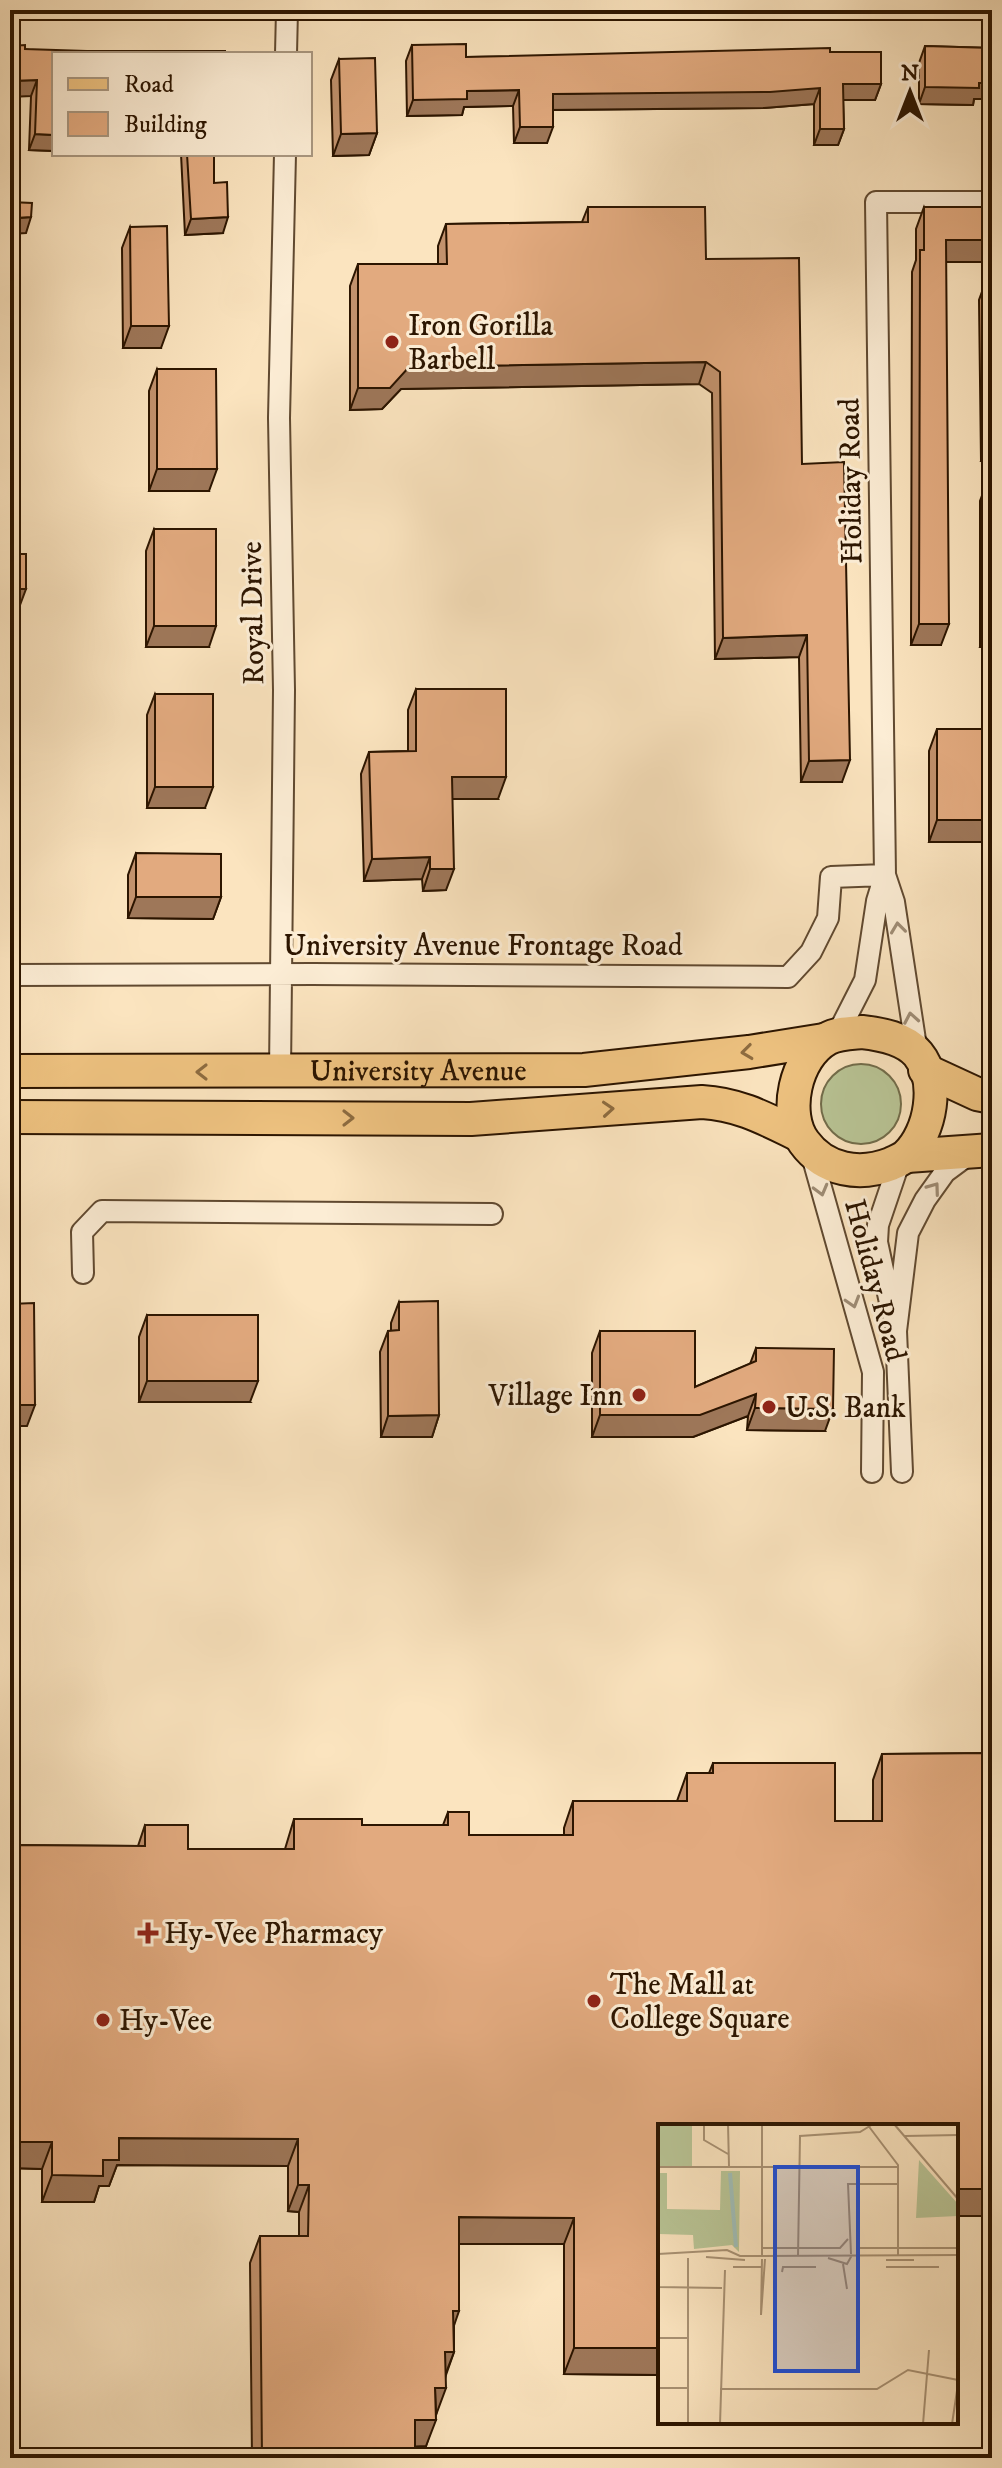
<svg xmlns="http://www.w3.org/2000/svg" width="1002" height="2468" font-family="'IM FELL DW Pica',serif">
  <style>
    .green { fill: #b9c596; stroke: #726d4b; stroke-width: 2 }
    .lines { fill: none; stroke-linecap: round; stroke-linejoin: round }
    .street-casing { stroke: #604930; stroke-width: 24 }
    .primary-casing { stroke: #2c1500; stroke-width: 36 }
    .street { stroke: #fcedd5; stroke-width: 20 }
    .primary { stroke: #eec280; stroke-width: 32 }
    .wall { fill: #c2926d; stroke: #2c1500; stroke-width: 2 }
    .shaded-wall { fill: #9e7759; stroke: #2c1500; stroke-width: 2 }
    .building { fill: #e2aa7f; stroke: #2c1500; stroke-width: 2 }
    .oneway { stroke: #9e8c75 }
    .oneway2 { stroke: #8d6c40 }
    .poi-dot { fill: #8f2418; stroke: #fcedd5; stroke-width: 3 }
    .labels { text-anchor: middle; stroke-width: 6; stroke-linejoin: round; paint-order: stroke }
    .poi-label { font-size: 30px; fill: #2c1500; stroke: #fcedd5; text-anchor: start }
    .street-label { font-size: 30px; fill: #2c1500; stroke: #fcedd5 }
    .inset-river { fill: none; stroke: #a0beb8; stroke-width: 4 }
    .inset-road { fill: none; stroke: #a89173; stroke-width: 2 }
    .view { fill: #1d4ed8; fill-opacity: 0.15; stroke: #1d4ed8; stroke-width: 4 }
    .inset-edge { fill: none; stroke: #2c1500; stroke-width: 4 }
  </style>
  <rect width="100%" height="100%" fill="#fbe4bf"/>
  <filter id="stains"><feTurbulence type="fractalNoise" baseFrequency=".0025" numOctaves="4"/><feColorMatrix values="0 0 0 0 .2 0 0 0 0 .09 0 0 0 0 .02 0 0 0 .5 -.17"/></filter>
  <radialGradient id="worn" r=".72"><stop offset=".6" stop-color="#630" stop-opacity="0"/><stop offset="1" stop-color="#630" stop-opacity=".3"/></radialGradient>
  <path class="green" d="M821 1104a40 40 0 1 1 80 0a40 40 0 1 1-80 0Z"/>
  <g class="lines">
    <defs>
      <path id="street" d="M286 54 287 10
        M885 875 894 902 917 1053
        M10 975 312 974 788 977 811 952 828 918 831 877 885 875
        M837 1035 865 980 877 901 885 875 876 202H992
        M280 1072 284 690 279 418 285 154
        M811 1152 873 1372 872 1472
        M83 1273 82 1232 102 1211 492 1214
        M892 1312 877 1242 878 1225 900 1160
        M902 1472 896 1331 908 1233 925 1200 945 1172 968 1155"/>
      <g id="primary">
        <path d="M862 1032C880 1034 905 1038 918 1054 940 1081 931 1132 907 1155 903 1159 897 1161 891 1164 860 1176 825 1171 804 1142 783 1114 795 1057 827 1039 837 1033 851 1033 862 1032Z"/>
        <path d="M925 1070 977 1094 992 1097"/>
        <path id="s1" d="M10 1071 584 1070 749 1052 824 1040"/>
        <path d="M10 1117 471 1119 702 1102C739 1104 766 1119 799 1135"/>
        <path d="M907 1156 992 1150"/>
      </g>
    </defs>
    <use href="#street" class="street-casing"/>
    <use href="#primary" class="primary-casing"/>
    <use href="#street" class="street"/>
    <use href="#primary" class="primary"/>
  </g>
  <path class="wall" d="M412 45 466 57 830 52 881 84 875 100H843L844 129 838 145H814V104L764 108 553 110 547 143H514L513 106 464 107 462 115 407 116 406 61Z
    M925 46 992 48V99H974L973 105 919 104V63Z
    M25 49 54 54V151L29 150 31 96Z
    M339 59 377 133 369 155 333 156 331 80Z
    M181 154H214V183L223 233 185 235Z
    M588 207 706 259 802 464 842 782H801L799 657 715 659 712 393 699 384 401 389 382 409 350 410V286L358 264H438V246L446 224 582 222Z
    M924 207 946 262 941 645H911L912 272 916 260V229Z
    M130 227 161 348H123L122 248Z
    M987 278H992V461H981L979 300Z
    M157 369 209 491H149V391Z
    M990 474 992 647H980V501Z
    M154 529 209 647H146V551Z
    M416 689 498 799H452L446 890 423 891 422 879 364 881 361 774 369 752 408 751V710Z
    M155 694 205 808H147V715Z
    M937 729H992V842H929V751Z
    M136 853 221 897 213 919 128 918V875Z
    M399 1302 439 1415 432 1437H381L380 1352 388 1331H391V1323Z
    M147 1315 250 1402H139V1337Z
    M600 1331 695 1387 750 1364 756 1348 825 1431 747 1430 748 1416 693 1437H592V1353Z
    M992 1753V2216H956L660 2126V2375L564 2374V2244H459L454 2326V2352L446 2375 436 2415 426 2446 415 2447V2458H252L250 2263 260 2236H299V2212L288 2211V2166L117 2165 109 2186H99L94 2202H42V2169L10 2168V1845L138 1846 145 1825 188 1849H285L294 1819 362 1825H443L448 1812 469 1835H564V1828L573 1801H677L687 1773H709L713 1763 835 1821H873V1780L882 1754Z"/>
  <path class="shaded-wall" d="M37 80 31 96 10 97V81Z
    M979 83H992V99H974L973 105 919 104 925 87Z
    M843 84H881L875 100H837Z
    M820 88 814 104 764 108 547 110 553 94Z
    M519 90 513 106 464 107 462 115 407 116 413 100 467 91Z
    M520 127H553L547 143H514Z
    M820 129H844L838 145H814Z
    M377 133 369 155 333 156 341 134Z
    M35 134 54 135V151L29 150Z
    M31 217 26 233 11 234 17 218Z
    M228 217 223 233 185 235 191 219Z
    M10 238H16L10 254Z
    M946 240H992V262H938Z
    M131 326H169L161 348H123Z
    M706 362 699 384 401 389 382 409 350 410 358 388 409 367Z
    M989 439H992V461H981Z
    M157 469H217L209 491H149Z
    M10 589H26L20 605H10Z
    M990 620H992V647H980Z
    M919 624H949L941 645H911Z
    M154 626H216L209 647H146Z
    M807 635 799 657 715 659 723 638Z
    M850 760 842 782H801L809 761Z
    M452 777H506L498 799H444Z
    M155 787H213L205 808H147Z
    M937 820H992V842H929Z
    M430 857 422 879 364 881 372 859Z
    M430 869H454L446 890 423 891Z
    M136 897H221L213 919 128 918Z
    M147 1381H258L250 1402H139Z
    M756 1394 748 1416 693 1437H592L600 1415Z
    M10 1405H35L27 1426H10Z
    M755 1408 833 1409 825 1431 747 1430Z
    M439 1415 432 1437H381L388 1416Z
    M119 2138 298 2139 288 2166 117 2165 109 2186H99L94 2202H42L52 2175 103 2160Z
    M10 2142H52L42 2169 10 2168Z
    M298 2185H309L299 2212 288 2211Z
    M956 2189H992V2216H956Z
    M459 2217 574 2218 564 2244H449Z
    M453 2311H459L450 2337Z
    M574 2348H660V2375L564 2374Z
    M445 2352H454L444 2378Z
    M435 2388H446L436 2415Z
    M415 2420H436L426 2446 405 2447Z"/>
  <path class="building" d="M466 44V57L830 48V52H881V84H843L844 129H820V88L770 92 553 94V127H520L519 90 467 91V99L413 100 412 45Z
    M25 45V49L87 51H225V54H54V135L35 134 37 80 10 81V46Z
    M925 46 992 48V83H979V88L925 87Z
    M375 58 377 133 341 134 339 59Z
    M187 154H214V183L227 182 228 217 191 219Z
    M10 202 32 203 31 217 17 218 16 238H10Z
    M588 207H705L706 259 799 258 802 464 844 462 850 760 809 761 807 635 723 638 720 372 706 362 409 367 390 388H358V264H447L446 224 588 222Z
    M924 207H992V240H946L949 624H919L920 250H924Z
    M167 226 169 326H131L130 227Z
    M987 278H992V439H989Z
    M10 282H11L12 310H10Z
    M157 369H216L217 469H157Z
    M990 474H992V620H990Z
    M154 529H216V626H154Z
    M10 554H26V589H10Z
    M416 689H506V777H452L454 869H430V857L372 859 369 752 416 751Z
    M155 694H213V787H155Z
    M937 729H992V820H937Z
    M136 853 221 854V897H136Z
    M438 1301 439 1415 388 1416V1331L399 1330V1302Z
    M34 1303 35 1405H10V1304Z
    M147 1315H258V1381H147Z
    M600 1331H695V1387L756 1361V1348L834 1349 833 1409 755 1408 756 1394 700 1415H600Z
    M992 1753V2189H956V2126H660V2348H574V2218L459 2217V2311H453L454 2352H445L446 2388H435L436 2420H415V2458H262L260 2236H308L309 2185H298V2139L119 2138V2160H103V2176L52 2175V2142H10V1845L145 1846V1825H188V1849H294V1819H362V1825H448V1812H469V1835H573V1801H687V1773H713V1763H835V1821H882V1754Z"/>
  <defs><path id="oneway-chevron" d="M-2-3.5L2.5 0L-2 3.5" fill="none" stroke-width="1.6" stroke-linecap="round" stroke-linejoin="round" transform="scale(2)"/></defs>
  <g class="oneway">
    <use href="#oneway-chevron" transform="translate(898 928) rotate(-97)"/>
    <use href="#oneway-chevron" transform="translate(911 1018) rotate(-100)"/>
    <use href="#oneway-chevron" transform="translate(934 1188) rotate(-54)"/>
    <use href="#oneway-chevron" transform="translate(821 1190) rotate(75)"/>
    <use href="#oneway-chevron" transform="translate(853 1302) rotate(73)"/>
  </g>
  <g class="oneway2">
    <use href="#oneway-chevron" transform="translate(747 1052) rotate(173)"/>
    <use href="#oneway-chevron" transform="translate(202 1072) rotate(180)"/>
    <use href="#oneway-chevron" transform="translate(608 1109) rotate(-4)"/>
    <use href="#oneway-chevron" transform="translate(348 1118)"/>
  </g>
  <g class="poi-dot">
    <circle cx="392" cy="342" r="8"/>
    <circle cx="639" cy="1395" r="8"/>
    <circle cx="769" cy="1407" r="8"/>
    <path d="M144 1921h8v8h8v8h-8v8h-8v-8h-8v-8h8z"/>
    <circle cx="594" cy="2001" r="8"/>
    <circle cx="103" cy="2020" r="8"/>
  </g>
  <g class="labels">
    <g class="poi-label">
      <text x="408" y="335">Iron Gorilla<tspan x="408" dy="34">Barbell</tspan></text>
      <text x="623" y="1405" text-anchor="end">Village Inn</text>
      <text x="785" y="1417">U.S. Bank</text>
      <text x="164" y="1943">Hy-Vee Pharmacy</text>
      <text x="610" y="1994">The Mall at<tspan x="610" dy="34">College Square</tspan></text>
      <text x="119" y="2030">Hy-Vee</text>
    </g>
    <g class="street-label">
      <text transform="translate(850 481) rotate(-91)" y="10">Holiday Road</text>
      <text transform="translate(252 613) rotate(-91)" y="10">Royal Drive</text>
      <text x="483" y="955">University Avenue Frontage Road</text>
      <text dy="10" stroke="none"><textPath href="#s1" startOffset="408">University Avenue</textPath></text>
      <text transform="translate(876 1280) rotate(75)" y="10">Holiday Road</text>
    </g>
  </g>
  <g transform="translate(658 2124)">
    <rect width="300" height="300" fill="#fbe4bf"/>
    <path d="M0 0H34V43H0ZM261 36 300 80V92L258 94ZM63 47H82L81 128 74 121 36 125 35 111 1 110 0 49H9V85L62 86Z" fill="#b9c596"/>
    <path class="inset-river" d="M72 49 78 123"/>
    <path class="inset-road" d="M46 0V16L70 30M70 0 71 42M104 0V131M209 0 240 41V131M236 0 300 75M247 12 300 11M0 43H240M104 124H182L190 115M200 124H300M0 130 69 126 82 132 300 131M193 130 190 60H240M140 132 142 12 202 8 215 0M48 133 87 136M30 134V300M170 134 189 140 194 131M1 135V163M299 135V172M228 136H256M185 140 189 165M75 143H103M228 143H281M124 148 125 143H158M0 163 64 164M103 191 107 135M103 191 104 135M0 214H30M0 264H30M62 265H219L250 246 300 256M62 300 67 146M265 300 271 226M294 300 300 260"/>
    <path class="view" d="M117 43H200V247H117Z"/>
    <rect width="300" height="300" class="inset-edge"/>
  </g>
  <rect width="1002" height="2468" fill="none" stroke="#fbe4bf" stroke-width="40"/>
  <rect x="12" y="12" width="978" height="2444" fill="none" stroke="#2c1500" stroke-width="4"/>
  <rect x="20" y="20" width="962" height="2428" fill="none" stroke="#2c1500" stroke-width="2"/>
  <rect x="52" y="52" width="260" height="104" fill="#fcedd5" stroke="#a99780" stroke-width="2"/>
  <rect x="68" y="78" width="40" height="12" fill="#eec280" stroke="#a99780" stroke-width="2"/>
  <text x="124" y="92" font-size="24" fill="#2c1500">Road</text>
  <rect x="68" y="112" width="40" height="24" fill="#e2aa7f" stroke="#a99780" stroke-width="2"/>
  <text x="124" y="132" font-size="24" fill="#2c1500">Building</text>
  <g transform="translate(910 92)" stroke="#fcedd5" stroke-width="6" paint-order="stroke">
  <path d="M0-6L14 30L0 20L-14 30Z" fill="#2c1500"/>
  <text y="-12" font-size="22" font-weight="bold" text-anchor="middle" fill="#2c1500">N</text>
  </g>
  <rect width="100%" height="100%" filter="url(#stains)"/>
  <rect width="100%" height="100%" fill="url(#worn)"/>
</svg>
